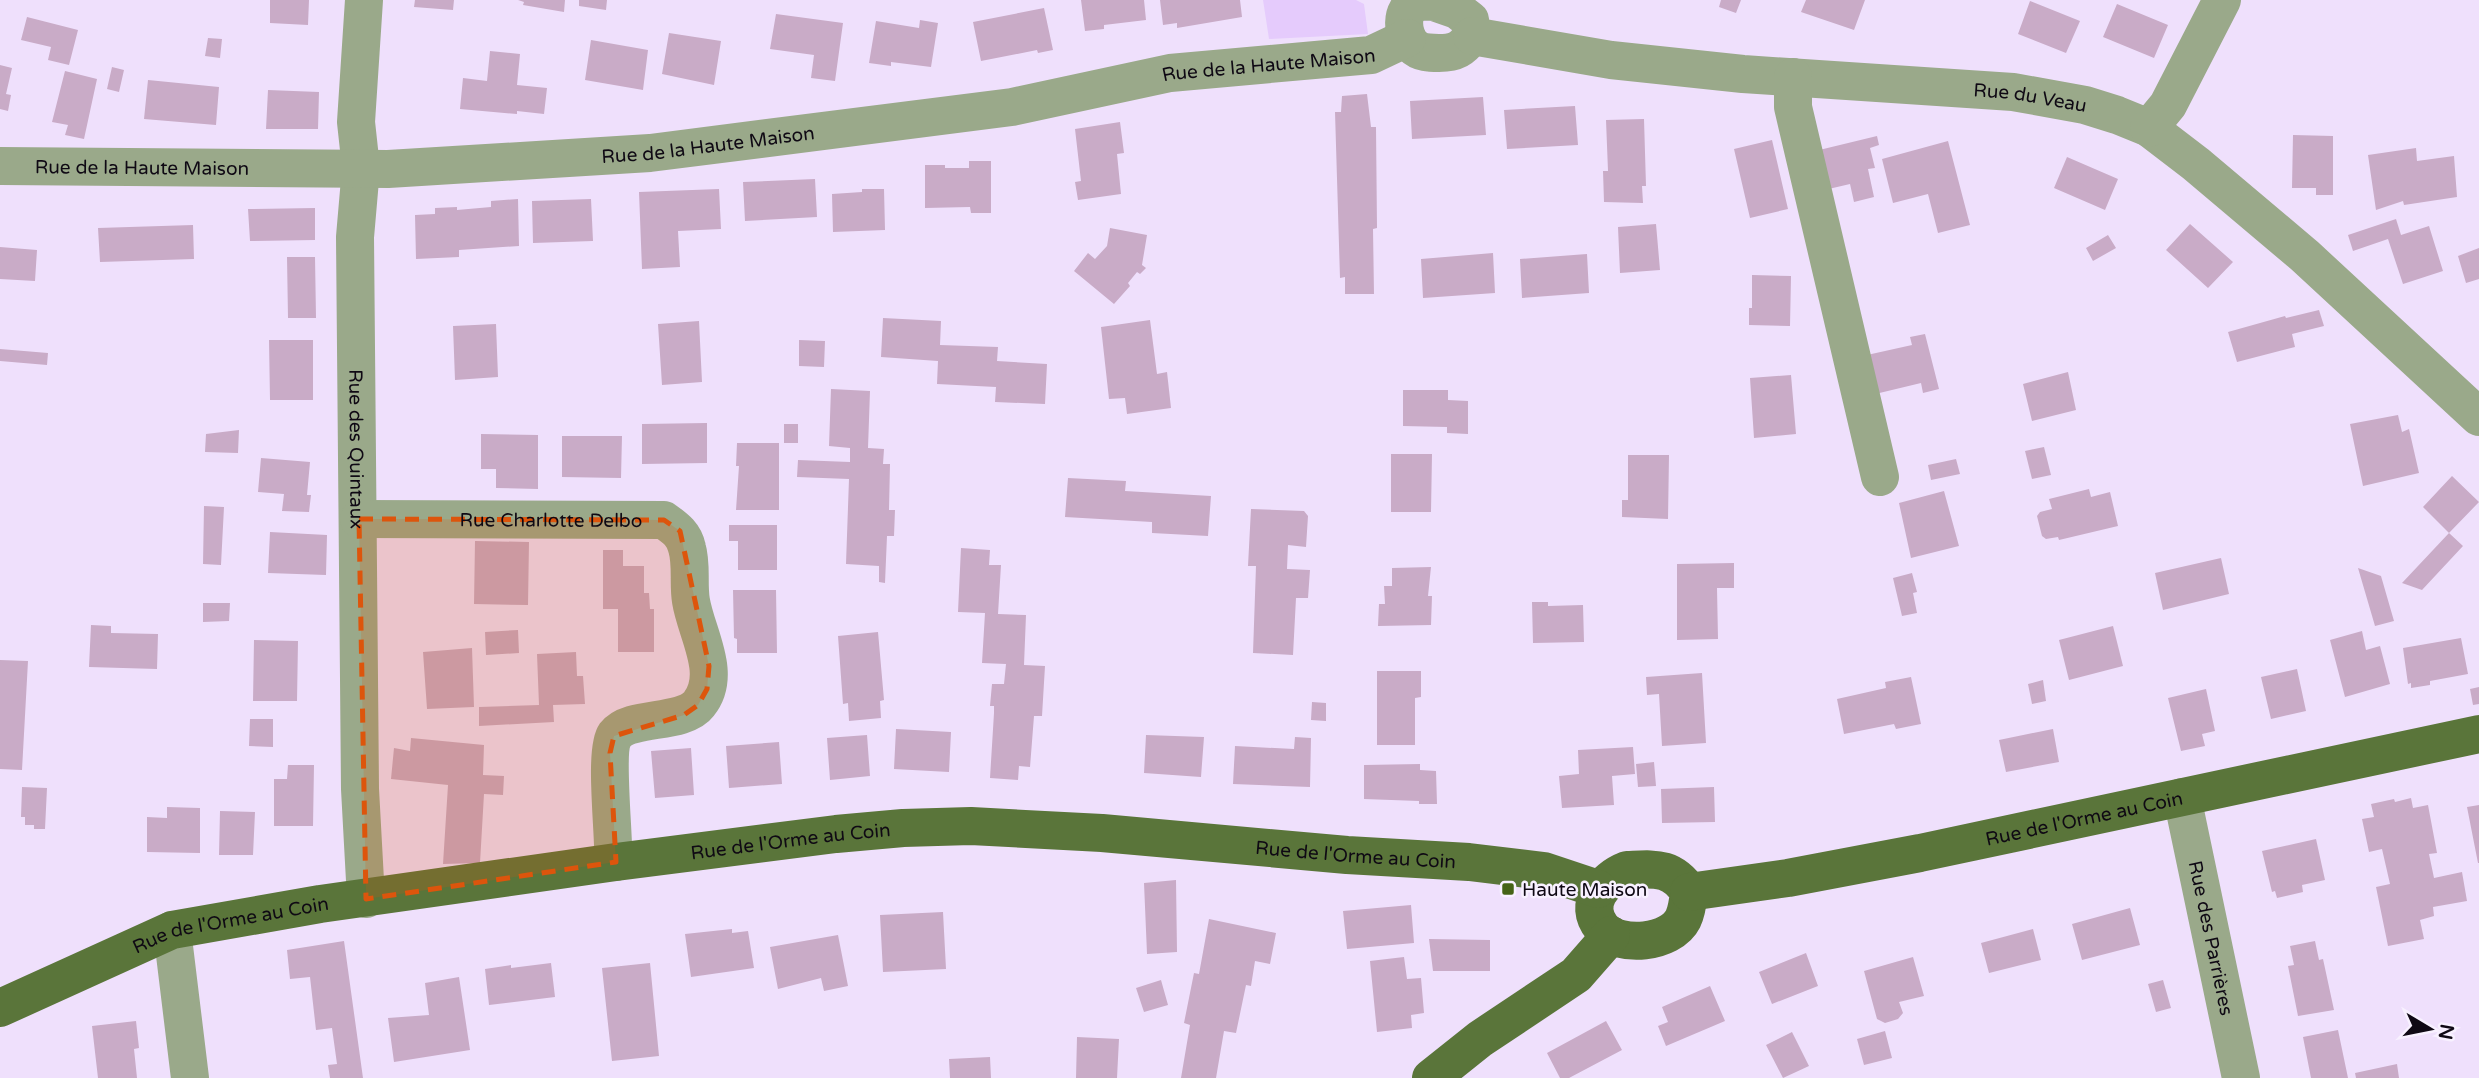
<svg xmlns="http://www.w3.org/2000/svg" width="2479" height="1078" font-family="'Varela Round',sans-serif">
  <style>
    .green { fill: #e5cbfc }
    .building { fill: #c9abc7 }
    .lines { fill: none; stroke-linecap: round; stroke-linejoin: round }
    .minor { stroke: #9aa98a; stroke-width: 38 }
    .major { stroke: #5a753a; stroke-width: 38 }
    .marked { fill: #dd550c; fill-opacity: 0.2; stroke: #dd550c; stroke-width: 5; stroke-dasharray: 14 9; stroke-linejoin: round }
    .poi-dot { fill: #456316; stroke: #f8f1ff; stroke-width: 2.5 }
    .labels { text-anchor: middle; stroke-width: 5; stroke-linejoin: round; paint-order: stroke }
    .street-label { font-size: 19px; fill: #0f0914; stroke: #f8f1ff }
    .poi-label { font-size: 19px; fill: #0f0914; stroke: #f8f1ff; text-anchor: start }
  </style>
  <rect width="100%" height="100%" fill="#efe0fc"/>
  <path class="green" d="M1263 0H1356L1364 4 1368 34 1269 39Z"/>
  <path class="building" d="M270 0H309L308 25 270 23Z
    M415 0H454L453 10 414 7Z
    M518 0H565L564 12 523 5 524 2Z
    M579 0H607L606 10 579 6Z
    M1081 0H1144L1146 20 1104 25V29L1085 31Z
    M1160 0H1240L1242 17 1177 28V23L1163 25Z
    M1721 0H1741L1736 13 1719 7Z
    M1806 0H1865L1854 30 1801 12Z
    M2030 1 2080 21 2066 53 2018 34Z
    M2117 4 2168 25 2154 58 2103 37Z
    M1044 8 1053 50 1038 53 1037 50 981 61 973 22Z
    M776 14 843 23 835 81 811 78 814 55 770 49Z
    M27 17 78 30 69 65 48 60 51 47 21 40Z
    M920 20 938 23 931 67 891 62V66L869 63 876 21 919 28Z
    M669 33 721 41 714 85 662 74Z
    M208 38 222 39 220 58 205 56Z
    M591 40 648 50 643 90 585 80Z
    M490 51 520 54 517 85 547 88 544 114 517 111V114L460 109 463 78 487 81Z
    M0 65 12 68 6 94 11 95 8 111 0 109Z
    M112 67 124 70 119 92 107 89Z
    M65 71 97 79 84 139 65 135 68 125 52 122Z
    M148 80 219 87 216 125 144 119Z
    M268 90 319 92 318 129H266Z
    M1367 94 1371 127H1376L1377 228 1373 229 1374 294H1345V277L1340 278 1335 112H1341L1342 96Z
    M1483 97 1486 135 1412 139 1410 101Z
    M1575 106 1578 145 1507 149 1504 110Z
    M1644 119 1646 186H1642L1643 203 1604 202 1603 171H1608L1606 120Z
    M1120 122 1124 153 1117 154 1121 194 1078 200 1075 182 1081 181 1075 129Z
    M2293 135 2333 136V195H2316V188H2292Z
    M1877 136 1879 145 1870 148 1875 168 1868 169 1874 197 1854 202 1850 184 1820 191 1811 152Z
    M1772 140 1788 209 1750 218 1734 149Z
    M1948 141 1970 225 1938 233 1928 194 1893 203 1882 159Z
    M2416 148 2417 161 2454 156 2457 197 2404 205 2403 201 2376 210 2368 155Z
    M2067 157 2118 179 2105 210 2054 188Z
    M969 161H991V213H971L970 207 925 208V165H945V168H969Z
    M815 179 817 217 745 221 743 182Z
    M719 189 721 229 678 231 680 267 642 269 639 192Z
    M862 189H884L885 230 833 232 832 194 862 192Z
    M518 199 519 246 459 250V257L416 259 415 215 435 214V208L457 207V210L491 207V201Z
    M591 199 593 241 533 243 532 201Z
    M315 208V240L250 241 248 209Z
    M2396 219 2401 235 2429 226 2443 271 2403 284 2388 239 2353 251 2348 235Z
    M1656 224 1660 270 1620 273 1618 227Z
    M2190 224 2233 262 2208 288 2166 250Z
    M193 225 194 259 100 262 98 228Z
    M1110 228 1147 235 1142 265 1146 268 1140 274 1137 272 1128 283 1130 286 1114 304 1074 271 1088 253 1095 259 1107 246Z
    M2108 235 2116 248 2093 261 2086 248Z
    M0 247 37 250 35 281 0 279Z
    M2479 248V279L2466 283 2458 256Z
    M1493 253 1495 293 1423 298 1421 259Z
    M1587 254 1589 293 1522 298 1520 259Z
    M287 257H315L316 318H288Z
    M1752 275 1791 276 1790 326 1749 325V308H1752Z
    M2319 310 2324 326 2292 334 2295 347 2237 362 2228 332 2285 316 2286 318Z
    M883 318 941 321 940 345 998 347 997 361 1047 364 1045 404 995 402 996 387 937 384 938 361 881 357Z
    M1150 320 1157 374 1167 372 1171 408 1127 414 1125 398 1109 399 1101 327Z
    M699 321 702 382 662 385 658 324Z
    M496 324 498 377 455 380 453 326Z
    M1925 334 1939 389 1923 393 1921 383 1867 396 1858 357 1912 345 1910 337Z
    M269 340H313V400H270Z
    M799 340 825 341 824 367 799 366Z
    M0 349 48 353 47 365 0 361Z
    M2068 372 2076 410 2032 421 2023 384Z
    M1791 375 1796 434 1754 438 1750 378Z
    M831 389 870 391 868 448 884 449 883 464H890L889 510H895L894 536H887L885 583 879 582V566L846 564 849 479 797 477 798 460 850 462V448L829 446Z
    M1403 390H1448V400L1468 401V434L1447 433V427L1403 426Z
    M2398 415 2402 432 2409 429 2419 473 2363 486 2350 424Z
    M707 423V463L642 464V424Z
    M784 424H798V443H784Z
    M239 430 238 453 205 452 206 434Z
    M481 434 538 435V489L496 488V469H481Z
    M562 436H622L621 478 562 477Z
    M737 443H779V510H736L739 466H736Z
    M2044 447 2051 475 2032 479 2025 451Z
    M1391 454H1432L1431 512H1391Z
    M1628 455H1669L1668 519 1622 517V500H1628Z
    M261 458 310 462 307 495H311L309 512 282 511 284 494 258 492Z
    M1956 459 1960 474 1931 480 1928 465Z
    M2452 476 2479 502 2449 533 2423 507Z
    M1068 478 1126 481 1125 491 1211 496 1208 536 1152 533V522L1065 517Z
    M2089 489 2091 497 2110 492 2118 526 2059 540 2058 537 2046 539 2042 536 2037 516 2040 512 2052 509 2049 499Z
    M1944 491 1959 546 1911 558 1899 503Z
    M204 506 224 507 221 565 203 564Z
    M1251 509 1304 511 1308 516 1306 547 1288 545 1287 569 1310 570 1308 598H1296L1293 655 1253 653 1256 566H1248Z
    M729 525H777V570H738V541H729Z
    M270 532 327 535 326 575 268 573Z
    M2449 533 2463 546 2422 590 2402 583Z
    M475 541 529 542 528 605 474 604Z
    M961 548 990 550 989 565H1001L998 614 1026 615 1024 665 1045 666 1042 716H1034L1030 767 1019 766 1018 780 990 778 994 713V706H990L992 684H1004L1006 664 982 663 985 613 958 612Z
    M603 550H623V566H644V593H649L650 609H654V652H618V609H603Z
    M2221 558 2229 594 2163 610 2155 573Z
    M1734 563V588H1717L1718 639 1677 640V564Z
    M1431 567 1428 596H1432L1431 625 1378 626 1379 604H1385L1384 586H1392V568Z
    M2358 568 2381 576 2394 621 2375 626Z
    M1912 573 1917 592 1913 593 1917 613 1902 616 1893 578Z
    M733 590H776L777 653H737V639L734 638Z
    M1532 602H1548V606L1583 605 1584 642 1533 643Z
    M203 603H230L229 621 203 622Z
    M91 625 111 626V633L158 634 157 669 89 667Z
    M2113 626 2123 666 2069 680 2059 640Z
    M518 630 519 653 486 655 485 632Z
    M2362 631 2366 650 2380 646 2390 684 2345 697 2330 640Z
    M878 632 884 700 880 701 881 718 849 721 848 703 843 704 838 636Z
    M2461 638 2468 674 2430 681V685L2411 688V683L2408 684 2403 648Z
    M254 640 298 641 297 701H253Z
    M472 648 474 707 427 709 423 652Z
    M576 652 577 676H583L585 704 553 705 554 722 479 726V707L539 705 537 654Z
    M0 660 28 661 22 770 0 769Z
    M2297 669 2306 711 2271 719 2261 677Z
    M1377 671H1421V697L1415 698V745H1377Z
    M1702 673 1706 743 1662 746 1659 694 1647 695 1646 677Z
    M1911 677 1921 724 1896 729 1894 724 1844 734 1837 699 1886 688 1885 682Z
    M2043 680 2046 701 2032 704 2028 684Z
    M2479 687V704L2473 705 2470 689Z
    M2206 689 2215 731 2202 734 2205 746 2181 751 2168 698Z
    M1312 702 1326 703V721L1311 720Z
    M250 719H273V747L249 746Z
    M896 729 951 732 949 772 894 769Z
    M2053 729 2059 762 2006 772 1999 740Z
    M867 735 870 776 830 780 827 738Z
    M1146 735 1204 737 1201 777 1144 773Z
    M1295 737 1311 738 1310 787 1233 784 1235 746 1294 749Z
    M411 738 484 745 483 775 504 776 503 795 484 794 480 863 443 864 448 785 391 779 394 748 410 751Z
    M779 742 782 784 729 788 726 746Z
    M1633 747 1635 774 1612 776 1614 805 1562 808 1559 776 1579 774 1578 750Z
    M691 748 694 795 655 798 651 751Z
    M1654 762 1656 786 1638 787 1636 764Z
    M1420 764V770L1436 771 1437 804H1419V801L1364 799V765Z
    M288 765H314L313 826H274V779H287Z
    M22 787 47 788 45 829H34V825H25V817H21Z
    M1714 787 1715 822 1662 823 1661 789Z
    M2411 798 2413 808 2428 805 2437 853 2429 854 2434 878 2462 872 2467 901 2433 907 2434 916 2420 920 2424 939 2388 946 2376 887 2390 884 2382 849 2369 852 2362 819 2374 817 2371 804 2394 799 2395 802Z
    M2479 805V863H2478L2467 807Z
    M167 807 200 808V853L147 852V817L167 818Z
    M220 811 255 812 253 855H219Z
    M2316 839 2325 880 2302 885 2303 892 2277 898 2275 891 2272 892 2262 851Z
    M1176 880 1177 952 1147 954 1144 883Z
    M1411 905 1414 943 1347 949 1343 911Z
    M2130 908 2140 945 2082 960 2072 924Z
    M943 912 946 969 883 972 880 915Z
    M1209 919 1276 933 1270 964 1255 961 1251 986 1246 985 1236 1033 1224 1031 1216 1078H1181L1190 1025 1184 1023 1194 973 1199 974Z
    M732 929V933L748 931 754 968 691 977 685 934Z
    M2033 929 2041 960 1989 973 1981 943Z
    M838 935 848 986 824 991 821 978 778 989 770 947Z
    M1429 939 1490 940V971H1433Z
    M344 941 363 1078H330L328 1065 337 1064 332 1028 316 1030 310 977 290 979 287 950Z
    M2315 941 2319 960 2323 959 2334 1010 2298 1016 2288 966 2294 965 2290 946Z
    M1806 953 1818 986 1772 1004 1759 972Z
    M1404 957 1407 979 1421 978 1424 1013 1411 1015 1412 1028 1377 1032 1370 961Z
    M1913 957 1924 996 1899 1002 1903 1013 1898 1019 1885 1023 1877 1019 1864 971Z
    M551 963 555 997 489 1005 485 969 511 965V968Z
    M650 963 659 1056 612 1061 602 968Z
    M459 977 470 1050 394 1062 388 1018 429 1015 425 983Z
    M1161 980 1168 1005 1144 1012 1136 988Z
    M2163 980 2171 1008 2156 1012 2148 984Z
    M1710 986 1725 1021 1666 1046 1658 1026 1668 1022 1662 1007Z
    M136 1021 139 1048 134 1049 137 1078H98L92 1026Z
    M1606 1021 1622 1050 1569 1078H1560L1547 1053Z
    M2338 1030 2348 1078H2311L2303 1037Z
    M1885 1031 1892 1058 1864 1065 1857 1039Z
    M1792 1032 1809 1066 1783 1078 1766 1045Z
    M1077 1037 1119 1039 1117 1078H1076Z
    M990 1057 991 1078H950L949 1059Z
    M2397 1064 2399 1078H2356L2355 1073Z"/>
  <g class="lines">
    <g class="minor">
      <path id="s1" d="M364 0 356 122 361 168 355 237 360 789 366 899"/>
      <path d="M1434 2 1457 10 1470 20 1472 36C1462 49 1456 53 1439 53 1430 53 1420 53 1413 46 1402 36 1399 8 1417 3 1422 1 1429 2 1434 2Z"/>
      <path id="s2" d="M1472 36 1611 60 1743 74 2013 92 2085 105 2117 115 2149 128 2196 164 2305 256 2479 417"/>
      <path d="M1793 77V107L1880 477"/>
      <path d="M2149 128 2168 105 2222 0"/>
      <path id="s3" d="M0 166 388 169 650 153 1012 107 1170 73 1371 55 1407 38"/>
      <path id="s4" d="M359 519 664 520C675 528 684 534 687 548 692 565 688 584 691 601 696 633 723 674 699 704 683 725 630 715 615 735 605 749 613 826 613 847L616 862"/>
      <path id="s5" d="M2182 797 2241 1078"/>
      <path d="M172 930 190 1078"/>
    </g>
    <g class="major">
      <path d="M1627 870C1655 869 1672 866 1689 892 1688 901 1687 911 1683 919 1671 943 1620 949 1602 928 1582 904 1604 879 1627 870Z"/>
      <path id="s6" d="M1689 892 1788 878 1920 853 2479 734"/>
      <path id="s7" d="M0 1008 172 930 320 904 616 862 836 834 903 828 971 826 1102 833 1347 855 1469 862 1544 871 1598 889"/>
      <path d="M1431 1078 1480 1039 1576 975 1611 935"/>
    </g>
  </g>
  <path class="marked" d="M359 519 664 520 680 531 709 666 707 689 698 705 684 715 614 736 610 753 616 862 366 899Z"/>
  <rect class="poi-dot" x="1501" y="882" width="14" height="14" rx="3.5"/>
  <g class="labels">
    <g class="street-label">
      <text dy="7" stroke="none"><textPath href="#s3" startOffset="1276">Rue de la Haute Maison</textPath></text>
      <text dy="7" stroke="none"><textPath href="#s2" startOffset="562">Rue du Veau</textPath></text>
      <text dy="7" stroke="none"><textPath href="#s3" startOffset="709">Rue de la Haute Maison</textPath></text>
      <text dy="7" stroke="none"><textPath href="#s3" startOffset="142">Rue de la Haute Maison</textPath></text>
      <text dy="7" stroke="none"><textPath href="#s1" startOffset="450">Rue des Quintaux</textPath></text>
      <text dy="7" stroke="none"><textPath href="#s4" startOffset="192">Rue Charlotte Delbo</textPath></text>
      <text dy="7" stroke="none"><textPath href="#s6" startOffset="402">Rue de l'Orme au Coin</textPath></text>
      <text dy="7" stroke="none"><textPath href="#s7" startOffset="814">Rue de l'Orme au Coin</textPath></text>
      <text dy="7" stroke="none"><textPath href="#s7" startOffset="1381">Rue de l'Orme au Coin</textPath></text>
      <text dy="7" stroke="none"><textPath href="#s7" startOffset="247">Rue de l'Orme au Coin</textPath></text>
      <text dy="7" stroke="none"><textPath href="#s5" startOffset="144">Rue des Parrières</textPath></text>
    </g>
    <g class="poi-label">
      <text x="1522" y="896">Haute Maison</text>
    </g>
  </g>
  <g transform="translate(2430 1029) rotate(100)" stroke="#f8f1ff" stroke-width="5" paint-order="stroke">
  <path d="M0-5L12 26L0 18L-12 26Z" fill="#0f0914"/>
  <text y="-10" font-size="19" font-weight="bold" text-anchor="middle" fill="#0f0914">N</text>
  </g>
</svg>
